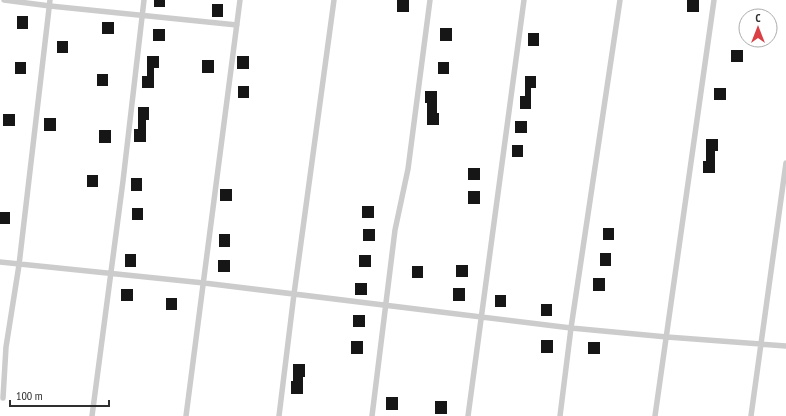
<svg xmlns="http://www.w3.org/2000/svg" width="786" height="416" font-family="'PT Sans Narrow',sans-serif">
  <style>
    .building { fill: #161616 }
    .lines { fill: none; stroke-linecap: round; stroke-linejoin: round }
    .street { stroke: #ccc; stroke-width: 5.5 }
  </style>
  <rect width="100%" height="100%" fill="#fff"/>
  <path class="building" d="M154 0H165V7H154Z
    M397 0H409V12H397Z
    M687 0H699V12H687Z
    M212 4H223V17H212Z
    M17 16H28V29H17Z
    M102 22H114V34H102Z
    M440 28H452V41H440Z
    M153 29H165V41H153Z
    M528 33H539V46H528Z
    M57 41H68V53H57Z
    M731 50H743V62H731Z
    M147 56H159V68H154V88H142V76H147Z
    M237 56H249V69H237Z
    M202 60H214V73H202Z
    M15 62H26V74H15Z
    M438 62H449V74H438Z
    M97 74H108V86H97Z
    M525 76H536V88H531V109H520V96H525Z
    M238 86H249V98H238Z
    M714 88H726V100H714Z
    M425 91H437V113H439V125H427V103H425Z
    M138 107H149V120H146V142H134V129H138Z
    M3 114H15V126H3Z
    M44 118H56V131H44Z
    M515 121H527V133H515Z
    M99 130H111V143H99Z
    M706 139H718V151H715V173H703V161H706Z
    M512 145H523V157H512Z
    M468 168H480V180H468Z
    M87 175H98V187H87Z
    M131 178H142V191H131Z
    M220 189H232V201H220Z
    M468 191H480V204H468Z
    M362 206H374V218H362Z
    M132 208H143V220H132Z
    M0 212H10V224H0Z
    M603 228H614V240H603Z
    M363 229H375V241H363Z
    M219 234H230V247H219Z
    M600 253H611V266H600Z
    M125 254H136V267H125Z
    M359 255H371V267H359Z
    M218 260H230V272H218Z
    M456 265H468V277H456Z
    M412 266H423V278H412Z
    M593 278H605V291H593Z
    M355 283H367V295H355Z
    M453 288H465V301H453Z
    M121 289H133V301H121Z
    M495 295H506V307H495Z
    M166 298H177V310H166Z
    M541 304H552V316H541Z
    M353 315H365V327H353Z
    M541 340H553V353H541Z
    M351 341H363V354H351Z
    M588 342H600V354H588Z
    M293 364H305V377H303V394H291V381H293Z
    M386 397H398V410H386Z
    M435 401H447V414H435Z"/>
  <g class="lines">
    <path class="street" d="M4 0 50 6 237 25
      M0 262 204 283 571 328 667 337 786 346
      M3 398 6 347 19 265 50 0
      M92 416 123 181 144 0
      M186 416 240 0
      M279 416 294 294 334 0
      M372 416 395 230 408 169 430 0
      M468 416 524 0
      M560 416 571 328 620 0
      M655 416 714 0
      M751 416 786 163"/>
  </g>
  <g transform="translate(758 28)"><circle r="19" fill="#ffffff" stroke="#acacac"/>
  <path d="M0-3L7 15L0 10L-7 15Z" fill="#d93f45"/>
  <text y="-6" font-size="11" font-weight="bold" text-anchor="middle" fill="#2f2f2f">С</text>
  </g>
  <path d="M10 400v6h99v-6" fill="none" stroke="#2f2f2f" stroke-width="2"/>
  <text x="16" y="400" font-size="12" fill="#2f2f2f" stroke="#ffffff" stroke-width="3" paint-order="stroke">100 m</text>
</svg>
